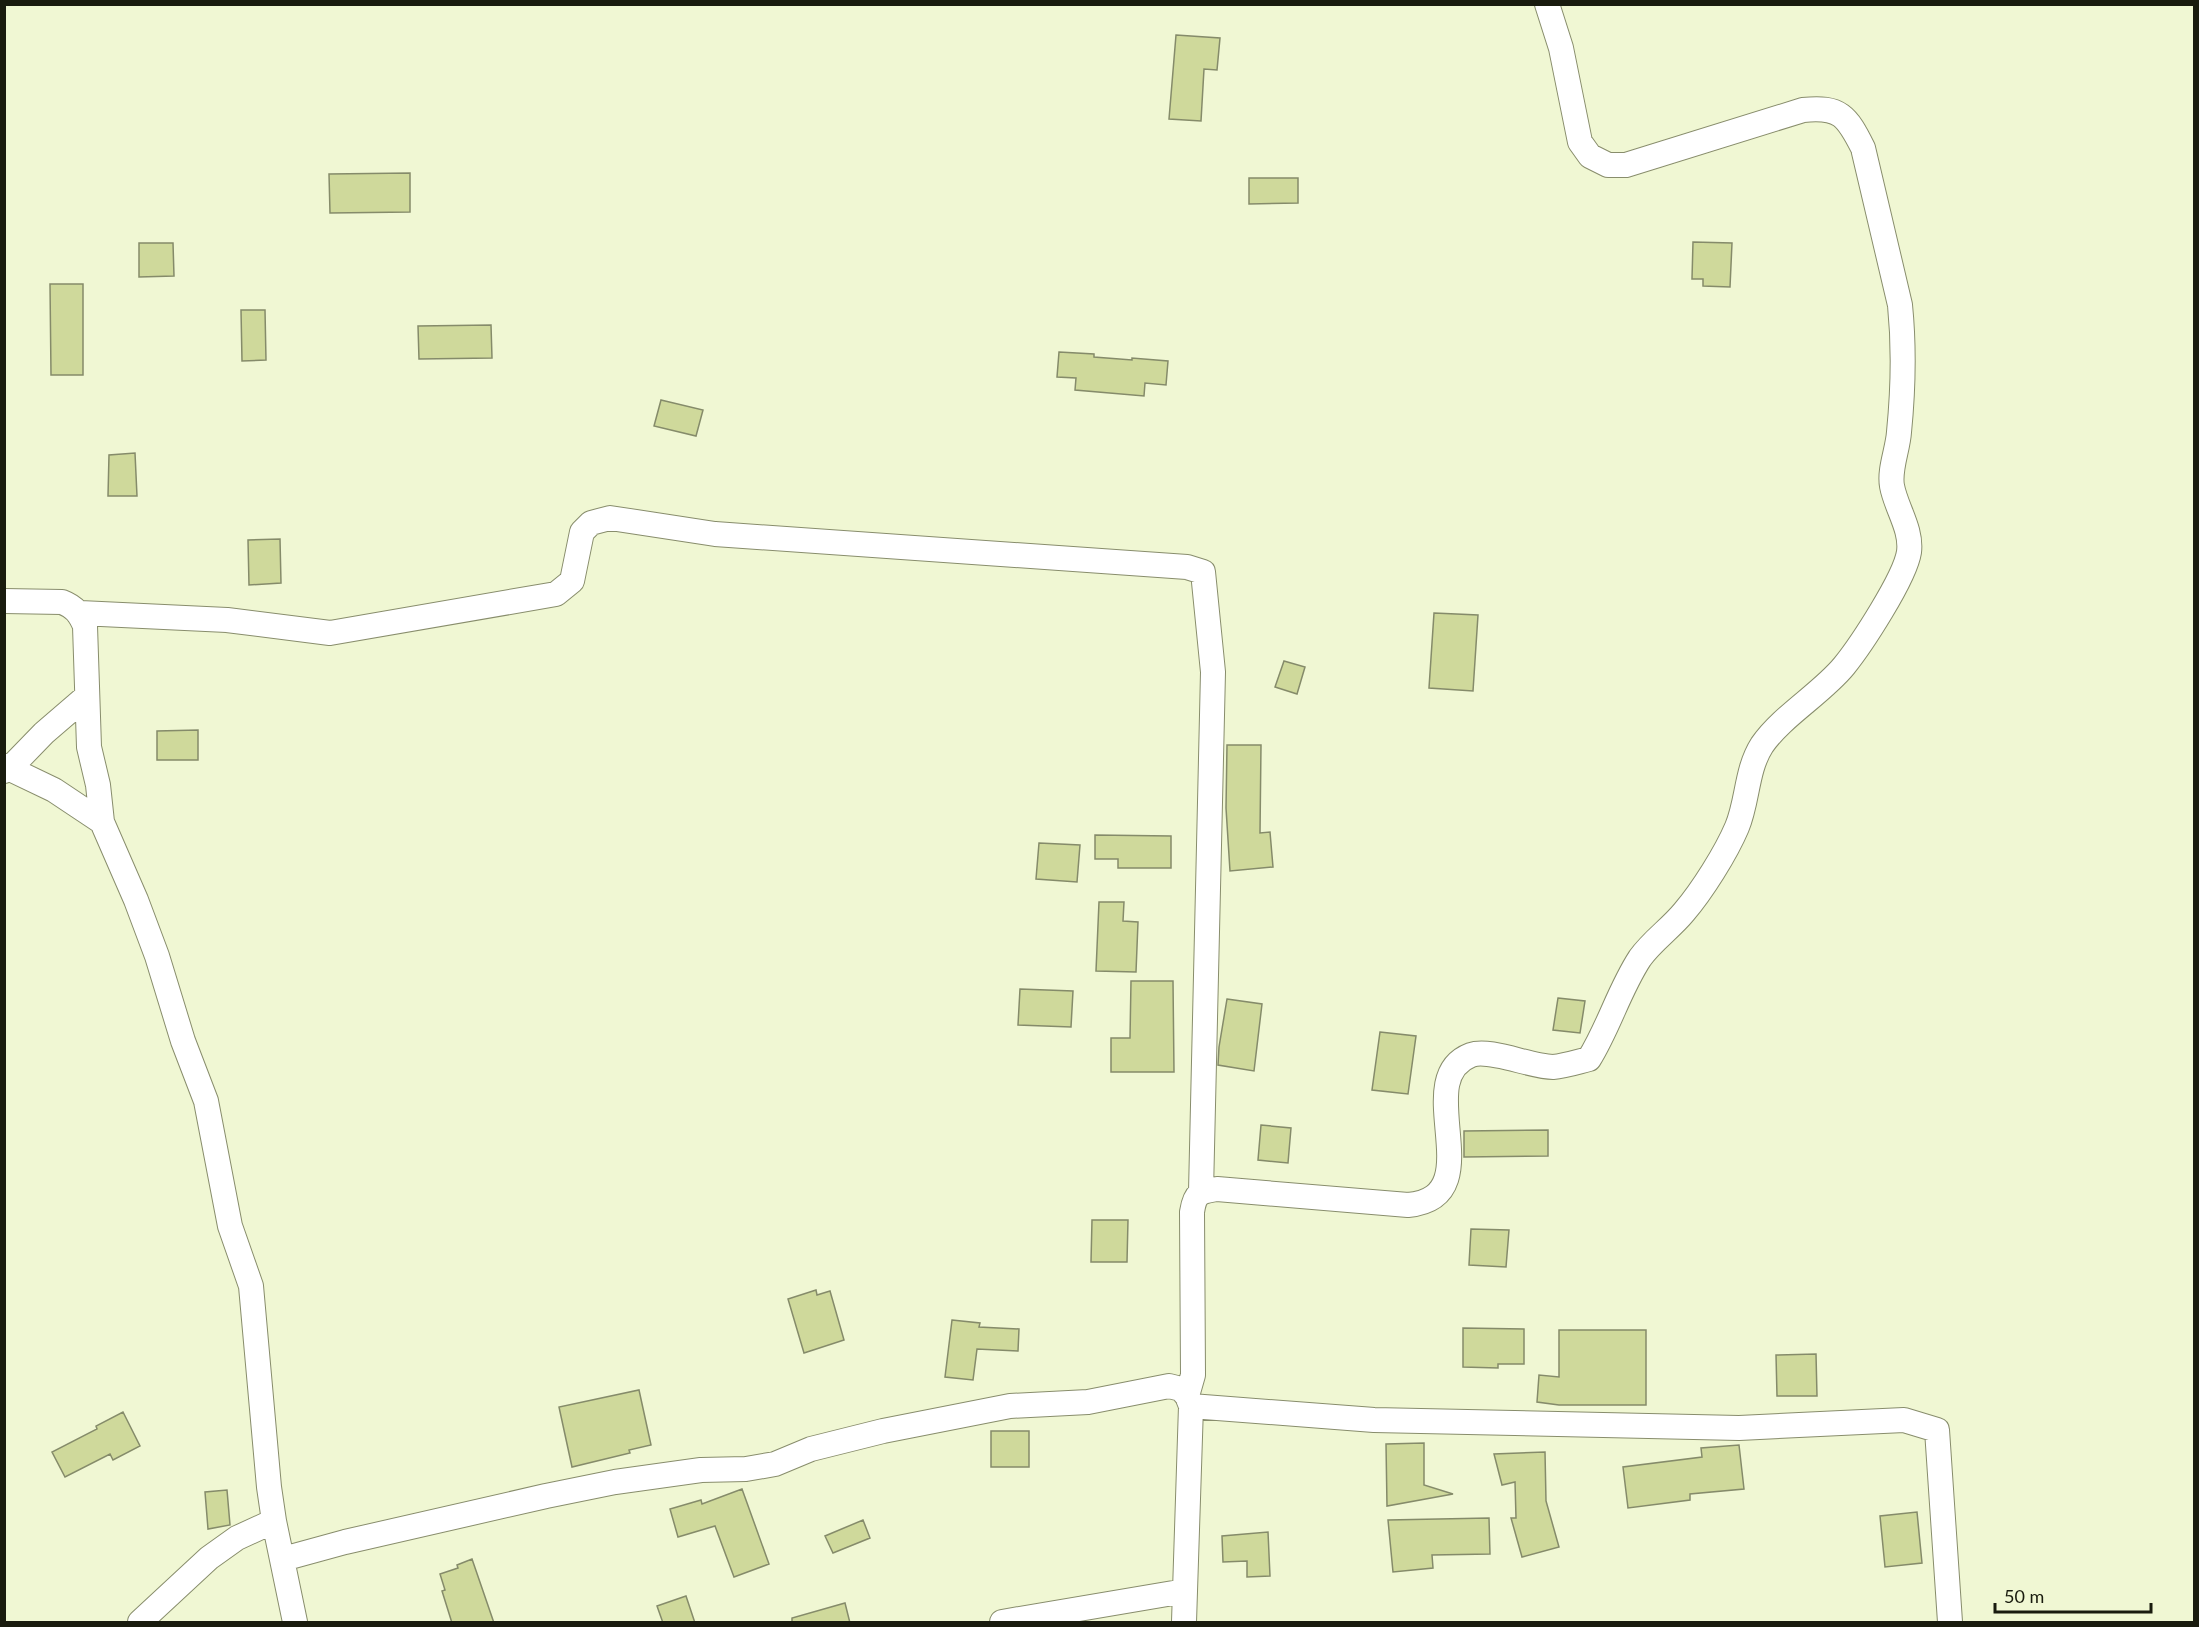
<svg xmlns="http://www.w3.org/2000/svg" width="2199" height="1627" font-family="Lato,sans-serif">
  <style>
    .building { fill: #cfd99b; stroke: #858b6a; stroke-width: 1.5 }
    .lines { fill: none; stroke-linecap: round; stroke-linejoin: round }
    .street-casing { stroke: #888d6c; stroke-width: 26 }
    .street { stroke: #fff; stroke-width: 24 }
  </style>
  <rect width="100%" height="100%" fill="#f0f7d3"/>
  <path class="building" d="M1176 35 1220 38 1217 70 1204 69 1201 121 1169 119Z
    M410 173V212L330 213 329 174Z
    M1249 178H1298V203L1249 204Z
    M1693 242 1732 243 1730 287 1703 286V279H1692Z
    M139 243H173L174 276 139 277Z
    M50 284H83V375H51Z
    M241 310H265L266 360 242 361Z
    M491 325 492 358 419 359 418 326Z
    M1059 352 1094 354V357L1132 360V358L1168 361 1166 385 1145 383 1144 396 1075 390 1076 378 1057 377Z
    M661 400 703 410 696 436 654 426Z
    M135 453 137 496H108L109 455Z
    M280 539 281 583 249 585 248 540Z
    M1434 613 1478 615 1473 691 1429 688Z
    M1284 661 1305 667 1297 694 1275 687Z
    M198 730V760H157V731Z
    M1227 745H1261L1260 833 1270 832 1273 867 1230 871 1226 808Z
    M1095 835 1171 836V868H1118V859H1095Z
    M1039 843 1080 845 1077 882 1036 879Z
    M1099 902H1124L1123 921 1138 922 1136 972 1096 971Z
    M1131 981H1173L1174 1072H1111V1038H1130Z
    M1020 989 1073 991 1071 1027 1018 1025Z
    M1558 998 1585 1001 1580 1033 1553 1030Z
    M1227 999 1262 1004 1254 1071 1218 1065 1219 1047Z
    M1380 1032 1416 1036 1408 1094 1372 1090Z
    M1261 1125 1291 1128 1288 1163 1258 1160Z
    M1548 1130V1156L1464 1157V1131Z
    M1092 1220H1128L1127 1262H1091Z
    M1471 1229 1509 1230 1506 1267 1469 1265Z
    M816 1290 817 1295 830 1291 844 1340 804 1353 788 1299Z
    M952 1320 980 1323 979 1327 1019 1329 1018 1351 977 1349 973 1380 945 1377Z
    M1463 1328 1524 1329V1364H1498V1368L1463 1367Z
    M1559 1330H1646V1405H1559L1537 1402 1539 1375 1559 1377Z
    M1816 1354 1817 1396H1777L1776 1355Z
    M639 1390 651 1445 629 1450 630 1453 572 1467 559 1407Z
    M123 1412 140 1446 113 1460 110 1454 65 1477 52 1452 97 1429 96 1426Z
    M991 1431H1029V1467H991Z
    M1424 1443V1485L1453 1494 1387 1506 1386 1444Z
    M1739 1445 1744 1489 1690 1494V1500L1628 1508 1623 1467 1702 1457 1701 1448Z
    M1545 1452 1546 1501 1559 1547 1522 1557 1511 1518H1516L1515 1482 1502 1485 1494 1454Z
    M742 1489 769 1564 734 1577 715 1526 678 1537 670 1509 701 1500 702 1504Z
    M227 1490 230 1525 208 1529 205 1492Z
    M1917 1512 1922 1563 1885 1567 1880 1516Z
    M1489 1518 1490 1554 1432 1555 1433 1568 1393 1572 1388 1520Z
    M863 1520 870 1538 833 1553 825 1536Z
    M1268 1532 1270 1576 1247 1577V1561L1223 1562 1222 1536Z
    M472 1559 494 1623H452L442 1591 445 1590 440 1574 458 1568 457 1565Z
    M686 1596 695 1623H663L657 1606Z
    M845 1603 850 1623H792V1618Z"/>
  <g class="lines">
    <defs>
      <path id="street" d="M4 601 62 602C75 607 80 614 85 626L89 747 98 785 102 822 136 900 157 956 183 1041 206 1101 230 1226 251 1286 269 1487 274 1521 295 1622
        M80 613 227 620 330 633 556 594 572 581 582 532 591 523 610 518 715 534 1187 567 1203 572 1213 672 1201 1192
        M4 766 54 790 102 822
        M4 771 10 768 44 733 87 696
        M1191 1406 1374 1420 1739 1428 1904 1420 1937 1430 1950 1622
        M283 1559 345 1542 546 1496 615 1482 701 1470 746 1469 775 1464 811 1449 883 1431 1010 1406 1088 1402 1169 1386 1181 1389 1187 1396
        M140 1622 209 1558 237 1538 274 1521
        M1002 1622 1185 1591
        M1184 1622 1191 1406 1187 1396 1193 1375 1192 1212C1195 1193 1199 1192 1217 1189L1408 1205C1494 1197 1408 1079 1471 1055 1490 1048 1531 1067 1553 1067 1565 1066 1577 1062 1589 1059 1609 1027 1619 990 1640 958 1652 941 1671 928 1684 912 1702 891 1726 853 1737 827 1748 801 1746 770 1762 745 1782 716 1822 693 1844 666 1861 645 1905 578 1909 552 1912 529 1896 508 1892 486 1889 469 1898 449 1899 432 1903 392 1904 345 1900 305L1863 148C1847 116 1840 106 1803 110L1626 165H1608L1590 156 1580 142 1561 48 1547 4"/>
    </defs>
    <use href="#street" class="street-casing"/>
    <use href="#street" class="street"/>
  </g>
  <rect width="2199" height="1627" fill="none" stroke="#191b0e" stroke-width="12"/>
  <path d="M1995 1603v9h156v-9" fill="none" stroke="#191b0e" stroke-width="3"/>
  <text x="2004" y="1603" font-size="18" fill="#191b0e" stroke="#f0f7d3" stroke-width="4.5" paint-order="stroke">50 m</text>
</svg>
